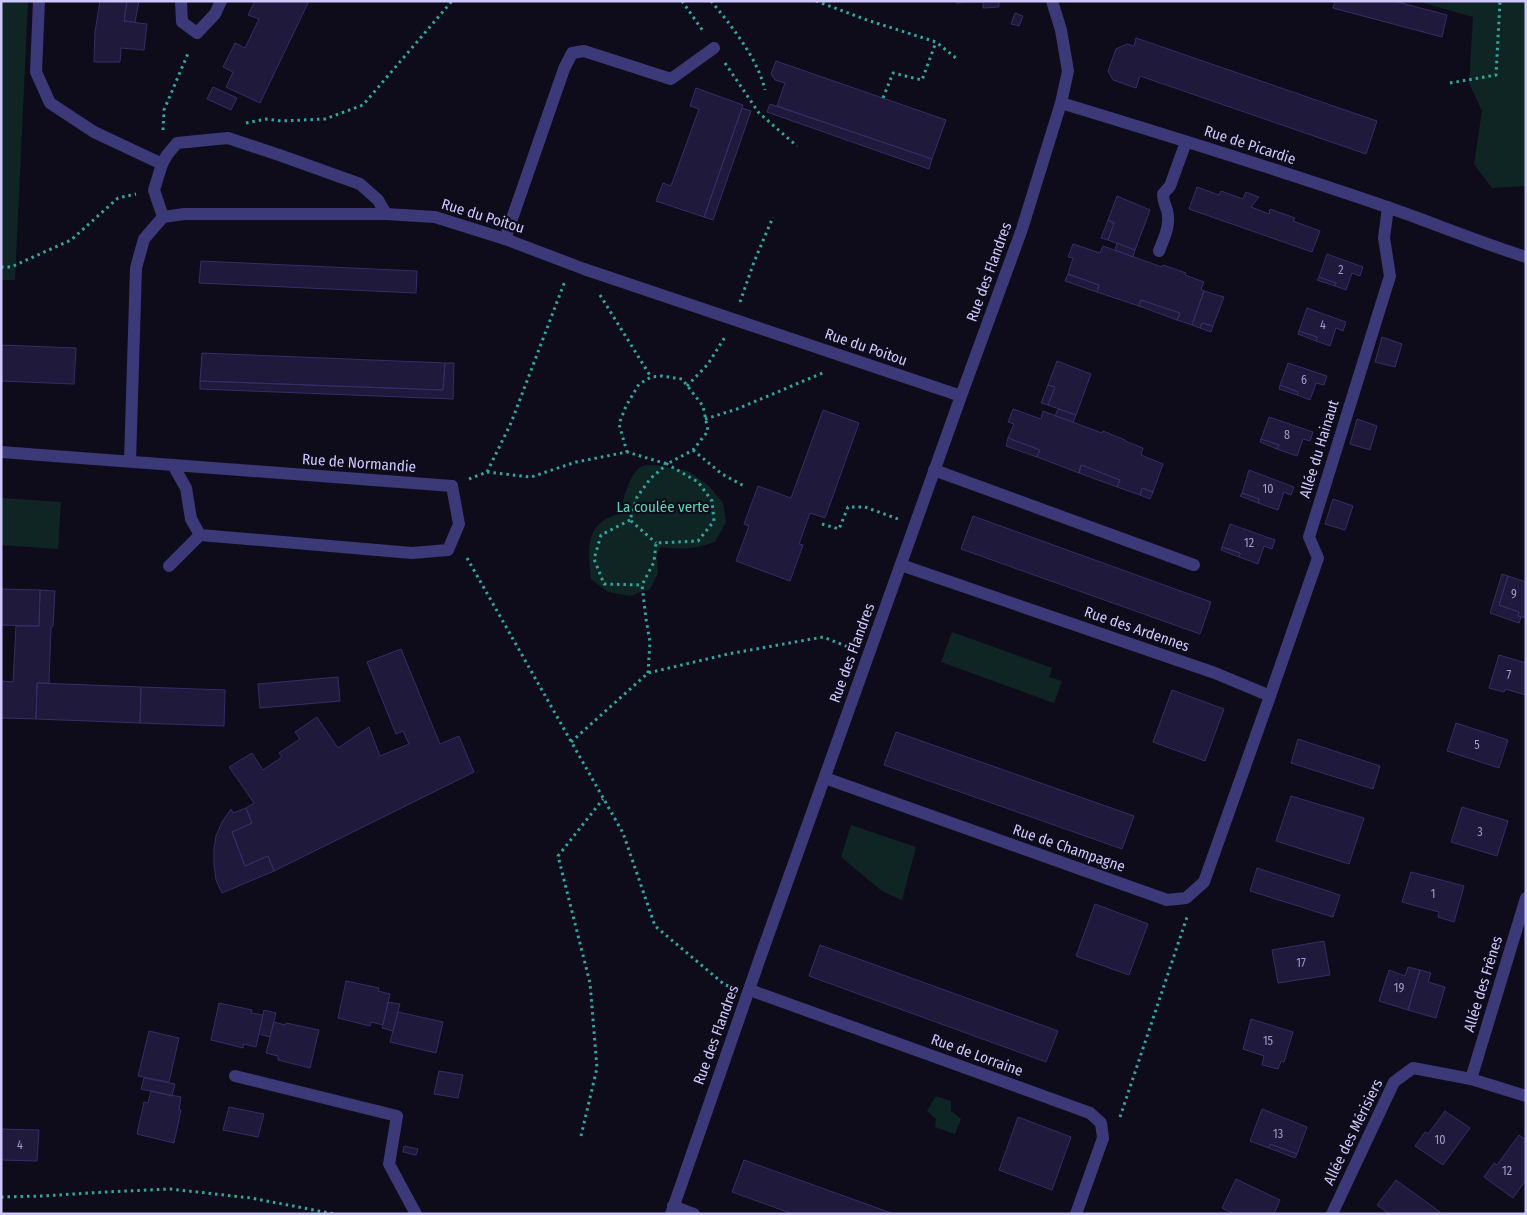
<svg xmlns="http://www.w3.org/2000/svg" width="1527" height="1215" font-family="'Fira Sans Condensed',sans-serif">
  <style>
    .green { fill: #0f2524 }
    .building { fill: #1f193b; stroke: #372c66 }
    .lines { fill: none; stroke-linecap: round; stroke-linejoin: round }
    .path { stroke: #32a79e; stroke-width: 3; stroke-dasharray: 2.5 4; stroke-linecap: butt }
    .lane { stroke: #3b3978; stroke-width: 12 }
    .street { stroke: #3b3978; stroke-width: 12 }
    .labels { text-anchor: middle; stroke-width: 4.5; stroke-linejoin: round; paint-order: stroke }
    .number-label { font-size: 12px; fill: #a29ccc }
    .street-label { font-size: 15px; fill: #cec8fc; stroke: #0e0c1b }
    .park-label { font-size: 15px; fill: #59d7b7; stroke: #0e0c1b }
  </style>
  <rect width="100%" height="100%" fill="#0e0c1b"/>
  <path class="green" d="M1 1H28L15 280H1Z
    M1417 1H1526V186L1492 188 1474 164 1482 111 1469 83 1473 17Z
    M655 465 688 471 709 486 723 503 726 522 715 542C693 549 684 550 661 547L657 553 658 573 650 589 630 596 608 592 591 579C588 550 584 522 620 514 623 502 629 471 643 466 646 465 651 465 655 465Z
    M1 498 61 502 58 549 1 545Z
    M952 632 1052 668 1049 677 1062 681 1054 703 941 662Z
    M851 825 916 847 902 900 882 891 841 857Z
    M936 1096 951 1101V1111L961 1119 955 1134 935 1127 936 1119 927 1111Z"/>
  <path class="building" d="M100 1H127L124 21 147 24 144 50 121 48 120 62H94L95 32Z
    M127 1H139L135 22 124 21Z
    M255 1H309L260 103 226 87 233 72 223 67 235 43 245 48 259 19 248 15Z
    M956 1H999V7L983 8V2L956 3Z
    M1335 1H1394L1447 15 1442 37 1333 8Z
    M1015 13 1023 16 1019 26 1011 24Z
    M1136 38 1377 121 1366 154 1140 76 1136 88 1113 80 1108 71 1116 49 1127 44 1134 46Z
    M776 61 946 120 932 159 777 106 785 83 775 80 771 74Z
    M213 87 237 98 231 110 207 99Z
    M696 88 743 105 704 217 656 201 663 183 671 186 699 109 690 106Z
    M770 104 932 159 929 169 767 112Z
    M742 108 751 111 713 220 704 217Z
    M1197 187 1219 195 1221 191 1243 199 1246 192 1259 197 1251 207 1269 214 1270 209 1295 218 1293 221 1320 231 1312 252 1189 209Z
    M1117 196 1150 210 1135 250 1108 240 1114 223 1108 220Z
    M1108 220 1114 223 1108 240 1101 238Z
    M1117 243 1135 250 1133 257 1115 250Z
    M1073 244 1100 253 1103 246 1162 267 1163 265 1186 273 1185 275 1204 282 1201 289 1204 291 1192 325 1177 320 1180 313 1141 300 1139 306 1097 292 1099 285 1068 274 1073 258 1068 257Z
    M1327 254 1363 267 1360 276 1352 273 1346 290 1335 286 1336 283 1319 277Z
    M201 261 417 271 416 293 199 283Z
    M1068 274 1099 285 1097 292 1065 281Z
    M1319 277 1336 283 1335 286 1317 280Z
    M1204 291 1224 297 1213 326 1202 323 1200 328 1192 325Z
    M1141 300 1180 313 1177 320 1139 306Z
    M1307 308 1346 322 1343 331 1336 328 1330 346 1316 341 1317 337 1299 331Z
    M1202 323 1213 326 1211 332 1200 328Z
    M1299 331 1317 337 1316 341 1298 334Z
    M1382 337 1402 344 1395 367 1375 362Z
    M1 345 76 348 74 384 1 381Z
    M202 353 445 363 443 390 200 381Z
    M1057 361 1091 374 1076 415 1048 405 1055 387 1048 385Z
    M445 363H454L453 399 200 389V381L443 390Z
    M1288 363 1327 376 1324 385 1316 383 1310 400 1297 395 1298 392 1280 385Z
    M1048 385 1055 387 1048 405 1041 403Z
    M1280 385 1298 392 1297 395 1279 389Z
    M1013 409 1041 419 1043 411 1102 433 1103 431 1125 440V441L1143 448 1141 455 1163 464 1153 492 1142 488 1140 495 1117 487 1120 480 1081 465 1079 473 1037 457 1040 450 1008 438 1014 424 1008 422Z
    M1058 409 1076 415 1073 422 1055 416Z
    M823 410 859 423 825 518 810 513 799 544 803 545 790 581 736 561 749 526 744 524 758 486 791 498Z
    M1269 417 1313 432 1310 441 1303 439 1297 456 1277 449 1279 445 1261 439Z
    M1357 419 1377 426 1370 450 1350 444Z
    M1008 438 1040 450 1037 457 1006 446Z
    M1261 439 1279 445 1277 449 1260 442Z
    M1081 465 1120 480 1117 487 1079 473Z
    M1249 470 1294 487 1291 495 1284 492 1278 510 1258 503 1259 499 1242 493Z
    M1142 488 1153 492 1150 499 1140 495Z
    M1242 493 1259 499 1258 503 1240 496Z
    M1333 499 1353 506 1345 530 1325 524Z
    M973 516 1211 602 1200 634 961 549Z
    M1230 524 1275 540 1272 549 1264 546 1258 564 1239 557 1240 553 1222 547Z
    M1222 547 1240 553 1239 557 1221 550Z
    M1502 574 1508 576 1499 605 1519 612 1518 616 1521 617 1519 623 1490 613Z
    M1508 576 1526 582V618L1518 616 1519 612 1499 605Z
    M1 589 40 590 39 626 1 625Z
    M40 590 55 591 53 626 51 627 49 683H37L36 719 1 718V681L13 682 16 626H39Z
    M401 649 440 744 459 736 474 772 274 871 268 856 245 866 232 832 252 823 246 808 254 803 229 767 252 753 263 770 282 757 279 753 300 739 295 732 317 717 338 748 369 727 380 756 409 744 403 731 396 734 367 662Z
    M1499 655 1526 663V695L1505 689 1504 692 1489 688Z
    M338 677 340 701 260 708 258 684Z
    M37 683 141 687 140 723 36 719Z
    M141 687 225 690 224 726 140 723Z
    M1172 690 1224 709 1205 761 1153 742Z
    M1456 723 1508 740 1499 768 1447 751Z
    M896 732 1134 816 1122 849 884 765Z
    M1298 739 1380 766 1373 789 1291 763Z
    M1291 796 1364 818 1349 864 1276 841Z
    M1462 807 1508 821 1497 856 1451 842Z
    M246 808 252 823 232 832 245 866 268 856 274 871 222 893 216 880 214 865V848L216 836 222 822 231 809 233 813Z
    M1257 868 1340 895 1333 917 1250 891Z
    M1411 872 1464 886 1454 922 1438 917 1439 912 1402 902Z
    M1095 904 1148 924 1129 975 1076 956Z
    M1324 941 1330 975 1278 983 1272 950Z
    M820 945 1058 1031 1046 1062 809 976Z
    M1408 967 1420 970 1408 1010 1379 1001 1389 970 1405 976Z
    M1420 970 1431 973 1428 982 1445 987 1436 1018 1408 1010Z
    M346 981 379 988 378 991 390 994 383 1025 371 1022 370 1026 338 1018Z
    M388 1002 400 1004 393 1031 382 1028Z
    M219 1003 252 1010 251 1013 263 1015 256 1047 244 1044 243 1048 211 1040Z
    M264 1010 276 1013 270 1037 259 1034Z
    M398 1012 443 1022 436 1053 390 1042Z
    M1251 1019 1293 1032 1284 1062 1281 1061 1278 1069 1262 1065 1264 1056 1243 1049Z
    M274 1022 285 1025 286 1023 319 1030 310 1068 278 1060V1056L266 1053Z
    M149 1031 179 1038 169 1082 138 1076Z
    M439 1071 463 1075 458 1098 434 1094Z
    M144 1078 175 1084 172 1096 141 1089Z
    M151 1091 181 1097 179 1110H181L174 1143 137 1134 144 1102 148 1103Z
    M229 1107 264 1114 258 1137 223 1130Z
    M1262 1109 1307 1127 1297 1154 1270 1144 1269 1148 1250 1141Z
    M1445 1111 1470 1128 1443 1165 1415 1146 1425 1132 1428 1134Z
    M1018 1117 1071 1137 1052 1190 999 1170Z
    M1 1129 39 1130 37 1161 1 1160Z
    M1519 1135 1526 1140V1180L1513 1198 1484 1177 1494 1163 1497 1165Z
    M1270 1144 1297 1154 1295 1158 1269 1148Z
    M404 1146 418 1149 416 1155 403 1152Z
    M744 1160 894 1214H793L732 1192Z
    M1236 1179 1280 1200 1274 1214H1234L1222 1208Z
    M1396 1180 1440 1212 1439 1214H1389L1377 1205Z"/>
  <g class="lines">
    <path class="path" d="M682 1 703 31
      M711 1C731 25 758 59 765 90
      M816 1 867 20 936 42 956 58
      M725 63 759 113 797 146
      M1450 83 1496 75 1500 1
      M883 98 893 73 922 80 936 42
      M246 123 266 119 281 121 325 119 363 105 452 1
      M163 130 164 110 189 51
      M1 267H11L71 240 118 198 136 194
      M600 295 651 377
      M740 302 754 262 773 217
      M687 386 708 364 725 337
      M705 419 737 409 825 372
      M693 450 722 474 744 486
      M487 472 531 477 576 462 627 452 667 464 693 450 708 431 703 406 682 379 662 376 651 377 639 384 626 406 619 424 627 452
      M469 479 487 472 511 423 565 281
      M630 520 601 535 594 559 604 584 642 585
      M822 524 839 529 848 507H865L898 519
      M467 558 623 833 655 926 725 985 730 986
      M648 673 650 642 646 619 642 585 654 562 656 543 698 541 714 521 712 501 698 482 667 464 650 479 637 497 630 520 656 543
      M571 742 648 673 728 654 823 637 851 648
      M1120 1117 1187 917
      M581 1136 597 1068 590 983 558 856 603 799
      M1 1197 42 1196 105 1192 170 1189 251 1198 335 1214"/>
    <path class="lane" d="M39 1 36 72 50 103 94 132 162 164
      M163 217 154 190 162 164 167 155 177 143 228 138 282 156 360 184 378 200 386 214
      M505 239 564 69 572 53 584 51 671 79 714 48
      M1159 251C1164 238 1171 225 1167 210 1165 204 1163 201 1163 194L1170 186 1186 142
      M173 465 186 488 191 519 200 535 412 553 448 550 459 524 452 486
      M934 470 1194 565
      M169 566 200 535
      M235 1076 397 1116 389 1164 416 1214"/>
    <path class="street" d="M181 1 182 22 197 33 215 14 221 1
      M1052 1 1061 30 1068 71 1061 103C1170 136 1279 170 1387 207 1433 223 1479 242 1526 257
      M1 452 452 486
      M130 461 136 268 144 239 163 217 184 214H386L435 217 505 239 584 269 961 396
      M1270 696 1318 558 1309 537 1390 276 1384 238 1388 207
      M825 778 1167 900 1186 898 1204 882 1270 696 1215 673 901 565
      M750 990 1090 1113 1101 1123 1103 1138 1076 1214
      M1471 1079 1526 898
      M673 1206 694 1214
      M671 1214 760 958 961 396 1022 229 1061 103
      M1332 1214 1394 1082 1413 1068 1471 1079 1526 1096"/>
  </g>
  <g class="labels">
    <g class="number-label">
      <text x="1341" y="274">2</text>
      <text x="1323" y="329">4</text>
      <text x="1304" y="384">6</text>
      <text x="1287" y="439">8</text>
      <text x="1268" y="493">10</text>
      <text x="1249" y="547">12</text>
      <text x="1514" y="598">9</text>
      <text x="1509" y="679">7</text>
      <text x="1477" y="749">5</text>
      <text x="1480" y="836">3</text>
      <text x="1433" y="898">1</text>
      <text x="1301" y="967">17</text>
      <text x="1399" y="992">19</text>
      <text x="1268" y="1045">15</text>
      <text x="1278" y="1138">13</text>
      <text x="1440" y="1144">10</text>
      <text x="20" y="1149">4</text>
      <text x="1507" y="1175">12</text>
    </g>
    <g class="street-label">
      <text transform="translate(1250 145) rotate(18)" y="5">Rue de Picardie</text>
      <text transform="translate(483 216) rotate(17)" y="5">Rue du Poitou</text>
      <text transform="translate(989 272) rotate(-70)" y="5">Rue des Flandres</text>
      <text transform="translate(866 347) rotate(19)" y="5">Rue du Poitou</text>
      <text transform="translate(1319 449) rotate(-73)" y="5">Allée du Hainaut</text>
      <text transform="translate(359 463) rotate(4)" y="5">Rue de Normandie</text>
      <text transform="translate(1137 629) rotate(19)" y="5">Rue des Ardennes</text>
      <text transform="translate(852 653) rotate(-70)" y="5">Rue des Flandres</text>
      <text transform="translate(1069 848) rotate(19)" y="5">Rue de Champagne</text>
      <text transform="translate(1483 984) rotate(-73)" y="5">Allée des Frênes</text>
      <text transform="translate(716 1035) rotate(-70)" y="5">Rue des Flandres</text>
      <text transform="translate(977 1055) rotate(20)" y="5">Rue de Lorraine</text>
      <text transform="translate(1353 1132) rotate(-64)" y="5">Allée des Mérisiers</text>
    </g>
    <g class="park-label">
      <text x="663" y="512">La coulée verte</text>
    </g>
  </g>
  <rect width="1527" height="1215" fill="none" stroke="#cec8fc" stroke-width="5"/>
</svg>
